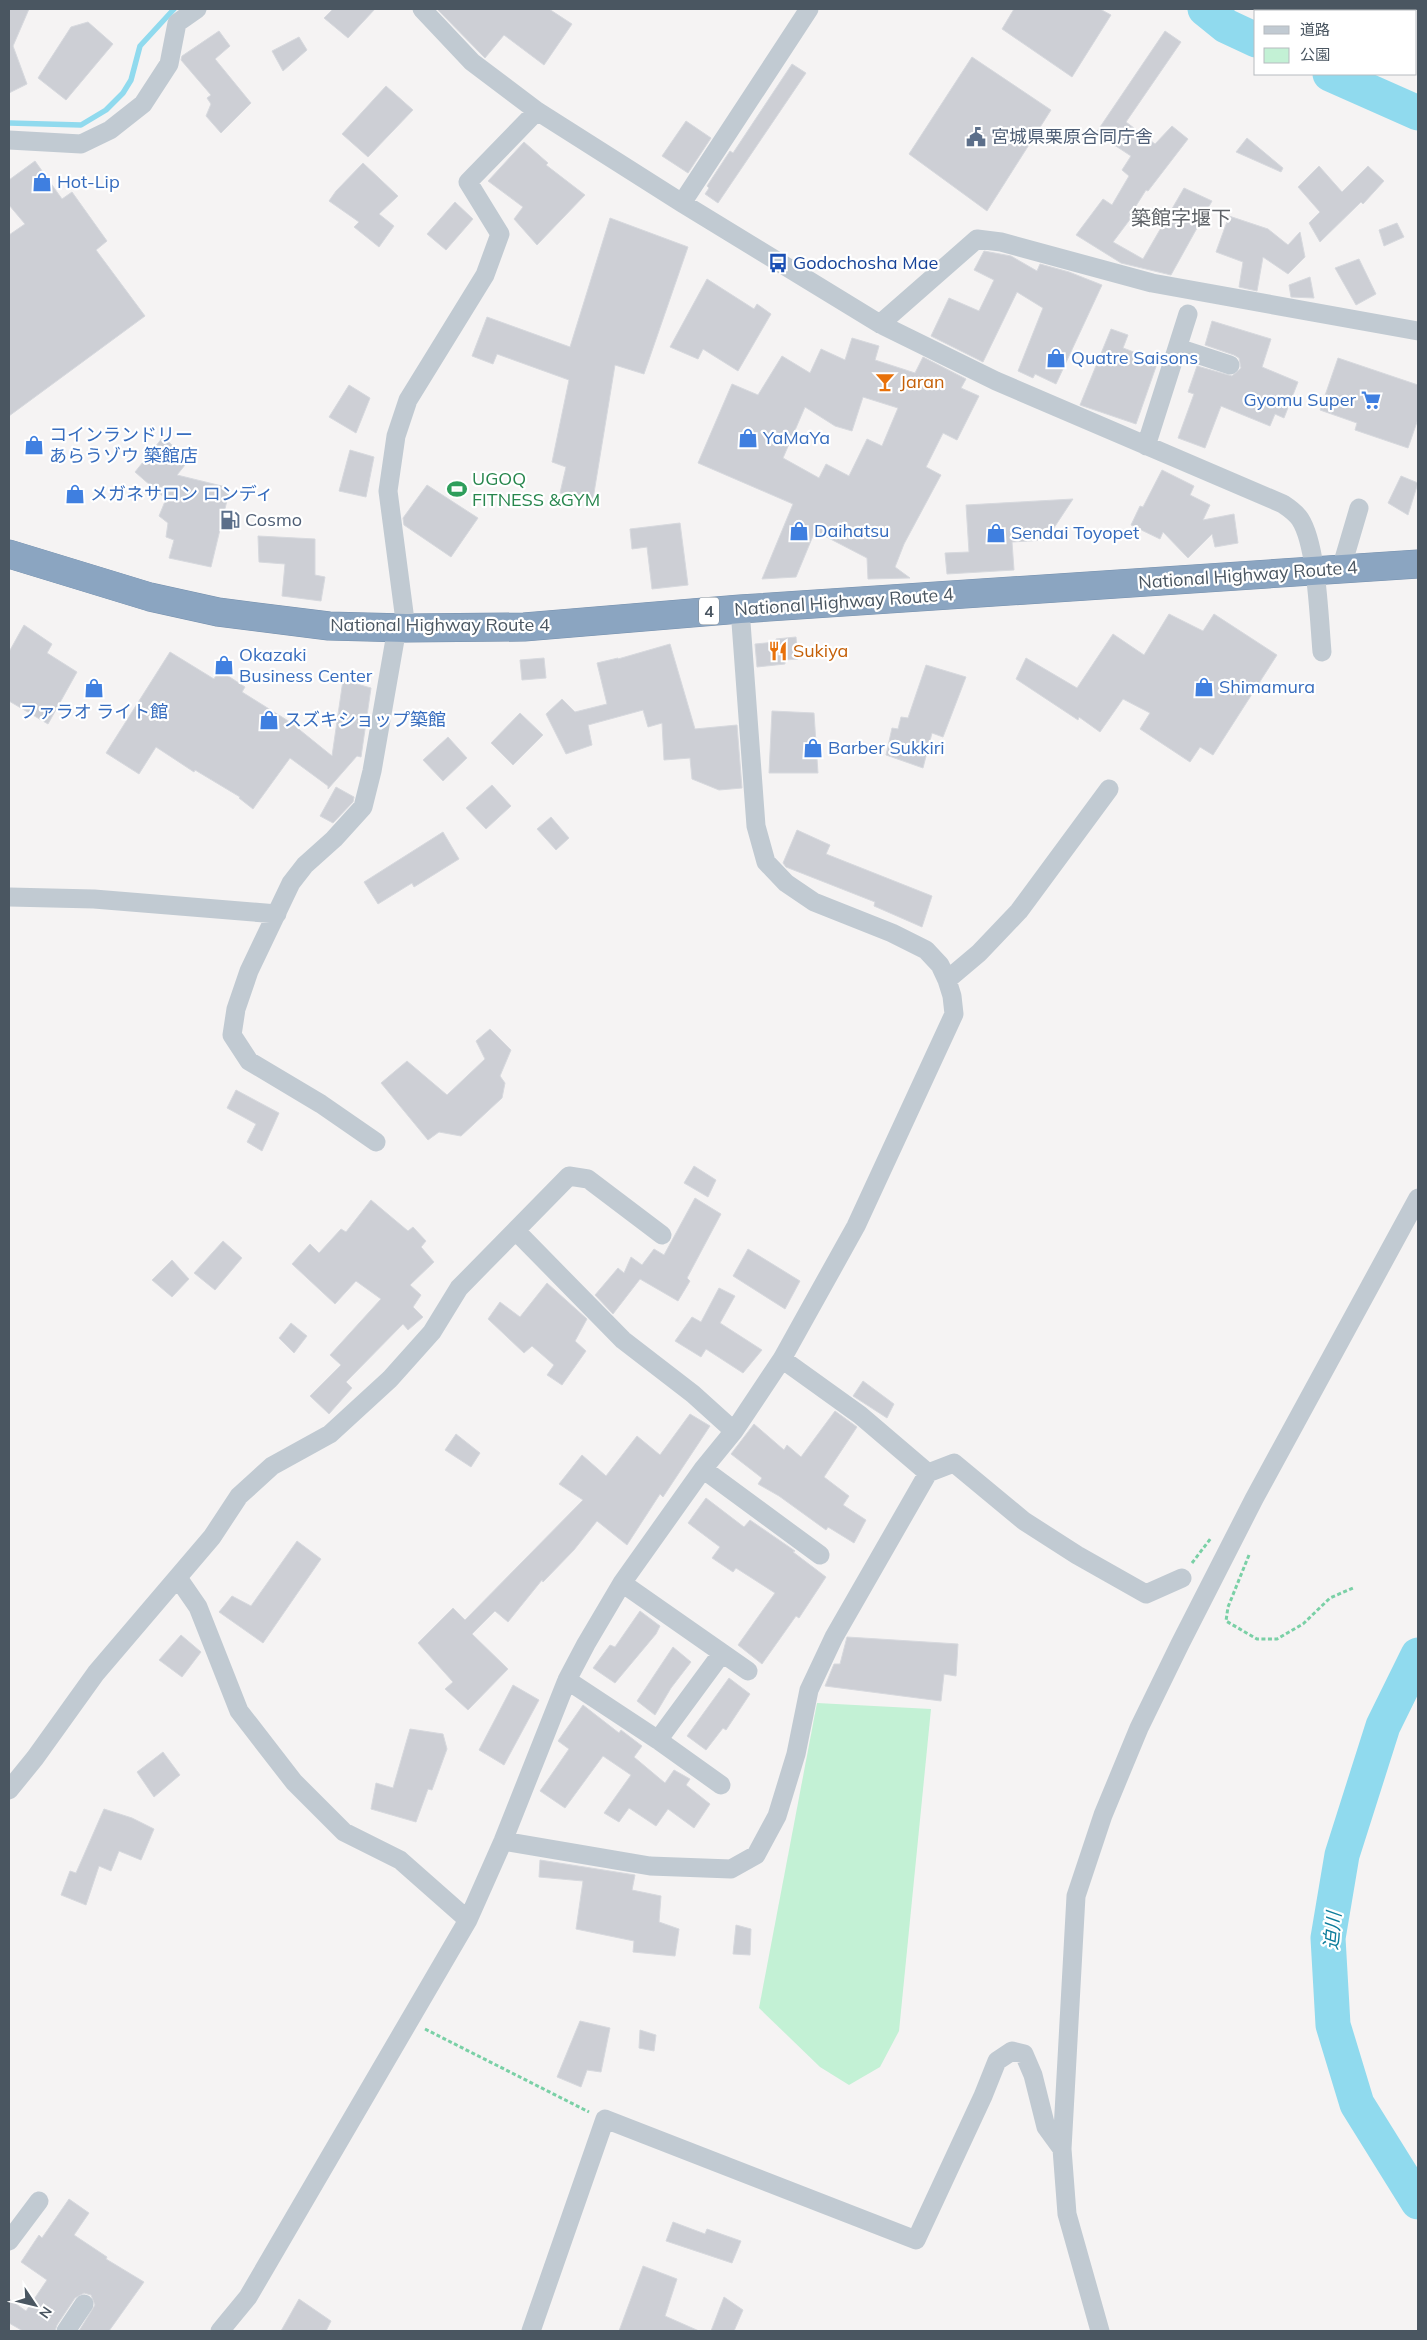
<svg xmlns="http://www.w3.org/2000/svg" width="1427" height="2340" font-family="Mulish,'Noto Sans JP',sans-serif">
  <style>
    .green { fill: #c3f1d5 }
    .lines { fill: none; stroke-linecap: round; stroke-linejoin: round }
    .stream { stroke: #90daee; stroke-width: 5.5 }
    .river { stroke: #90daee; stroke-width: 35 }
    .building { fill: #cdcfd5; stroke: #d7d9de; fill-rule: evenodd }
    .highway-casing { stroke: #7690ad; stroke-width: 29 }
    .path { stroke: #7ad0a6; stroke-width: 3; stroke-dasharray: 4 2.5; stroke-linecap: butt }
    .minor { stroke: #c1cad2; stroke-width: 19 }
    .highway { stroke: #8ba5c1; stroke-width: 28 }
    .labels { text-anchor: middle; stroke-width: 4.5; stroke-linejoin: round; paint-order: stroke }
    .shield { fill: #fff; stroke: #808990; stroke-width: 1 }
    .shield-label { font-size: 16px; font-weight: bold; fill: #4a5661 }
    .service-label { font-size: 18px; fill: #4e5e75; stroke: #fff; text-anchor: start }
    .shop-label { font-size: 18px; fill: #366cbe; stroke: #fff; text-anchor: start }
    .transit-label { font-size: 18px; fill: #164399; stroke: #fff; text-anchor: start }
    .food-label { font-size: 18px; fill: #c56008; stroke: #fff; text-anchor: start }
    .leisure-label { font-size: 18px; fill: #27864d; stroke: #fff; text-anchor: start }
    .street-label { font-size: 18px; fill: #4a5661; stroke: #fff }
    .water-label { font-size: 19px; font-style: italic; fill: #0c7c9b; stroke: #fff }
    .quarter-label { font-size: 20px; fill: #5f6368; stroke: #fff }
  </style>
  <rect width="100%" height="100%" fill="#f5f3f3"/>
  <path class="green" d="M817 1703 931 1709 899 2031 880 2067 849 2085 820 2067 759 2008Z"/>
  <g class="lines">
    <path class="stream" d="M9 123 81 125 106 110 123 93 131 80 140 46 174 9"/>
    <path class="river" d="M1205 9 1226 26 1256 40
      M1330 74 1418 113
      M1418 1655 1383 1726 1342 1855 1328 1938 1333 2025 1357 2104 1418 2202"/>
  </g>
  <path class="building" d="M9 9H29L13 46 27 84 9 93Z
    M333 9H375L348 38 324 18Z
    M437 9H549L572 24 544 65 504 35 485 58Z
    M1014 9H1100L1111 15 1072 77 1002 29Z
    M88 22 113 44 66 100 38 78 71 27Z
    M219 31 230 46 215 59 251 103 221 133 206 116 211 104 207 98 211 95 181 60 182 56Z
    M1165 31 1181 42 1126 122 1155 144 1172 126 1188 139 1148 191 1146 190 1129 217 1131 218 1113 242 1143 259 1184 188 1212 201 1171 275 1121 263 1076 235 1103 199 1112 205 1129 176 1122 170 1131 156 1096 133Z
    M299 37 307 50 283 71 272 51Z
    M972 57 1051 110 987 211 909 154Z
    M792 64 806 73 718 203 705 194 709 188 707 186 730 151 733 153Z
    M386 86 413 110 368 157 342 134Z
    M686 121 711 138 688 173 662 156Z
    M1247 138 1283 168 1281 172 1236 152Z
    M524 142 548 163 546 165 585 195 537 245 514 219 523 207 488 181Z
    M35 161 62 199 72 192 107 241 96 250 145 316 9 416V235L25 224 9 205V180Z
    M363 163 398 196 379 214 394 226 379 247 354 227 359 222 329 201 336 191Z
    M1319 166 1342 192 1368 166 1384 181 1363 204 1361 202 1320 242 1309 223 1320 212 1298 187Z
    M455 202 473 219 446 250 427 234Z
    M1229 216 1268 229 1288 245 1300 232 1305 257 1288 274 1263 257 1257 291 1239 287 1243 262 1216 252Z
    M610 218 688 247 644 374 615 365 593 499 560 493 566 467 552 462 569 380 497 354 493 364 472 356 487 317 570 347Z
    M1397 223 1404 237 1384 246 1379 230Z
    M984 251 1011 256 1037 271 1040 264 1069 272 1102 285 1056 384 1035 374 1033 378 1018 371 1043 308 1017 292 983 362 931 336 949 298 979 311 994 280 974 270Z
    M1359 259 1376 294 1356 305 1335 268Z
    M1310 277 1314 298 1291 297 1289 285Z
    M707 279 754 309 757 304 771 314 738 371 703 349 698 359 670 347Z
    M1212 321 1271 339 1262 367 1298 382 1284 418 1275 414 1270 426 1221 406 1205 448 1178 438 1194 394 1188 392 1197 366 1232 376 1241 368 1239 358 1234 355 1205 345Z
    M1111 329 1128 335 1123 348 1158 361 1136 424 1080 405Z
    M852 338 879 346 875 360 915 373 923 357 966 379 961 388 979 396 957 440 943 433 926 467 941 475 904 544 895 567 910 578 868 579 867 558 815 531 796 577 762 579 793 504 698 463 732 384 758 395 782 356 810 373 821 349 845 360ZM863 397 898 408 882 446 867 439 849 476 826 464 819 478 783 458 805 407 835 426 852 431Z
    M1338 358 1418 385V419L1408 448 1355 430 1357 423 1320 410Z
    M349 385 370 398 356 433 329 417Z
    M163 437 189 460 177 475 230 488 211 567 169 558 174 540 166 537 168 523 159 516 166 499 135 472Z
    M350 450 374 457 366 497 339 491Z
    M1162 470 1194 486 1190 495 1210 505 1203 520 1234 514 1238 543 1215 547 1212 534 1188 558 1163 532 1160 539 1131 525 1140 506 1143 507Z
    M1401 476 1418 483 1408 515 1388 503Z
    M427 485 478 518 451 557 404 525 403 518Z
    M1073 499 1046 540 1012 542 1014 570 947 574 945 553 969 552 966 505Z
    M680 523 688 585 652 589 647 547 632 549 630 529Z
    M258 536 315 539V575L325 577 321 601 282 596 285 564 259 562Z
    M1169 614 1203 631 1214 614 1277 655 1213 755 1200 747 1190 762 1140 729 1150 713 1123 699 1100 732 1079 717 1078 720 1016 679 1026 658 1077 688 1113 634 1144 655Z
    M24 625 52 644 47 653 77 672 48 724 9 701V652Z
    M796 637 798 659 785 660V664L757 667 755 644 776 642V639Z
    M670 644 695 729 737 725 742 788 719 790 692 779 690 758 664 760 662 723 648 727 643 710 588 725 592 745 566 754 546 714 562 699 575 712 607 704 597 663 618 658V659Z
    M170 652 214 679 219 670 245 687 242 692 290 722 332 756 343 680 371 688 361 757 357 756 328 789V786L290 758 253 809 239 798 240 797 195 770 194 772 156 747 139 774 106 753Z
    M544 658 546 678 522 680 520 660Z
    M926 665 966 677 943 737 932 733 923 768 886 755 892 728 898 729 901 717 908 718Z
    M772 711 814 713 818 773H769Z
    M520 713 543 735 513 765 491 743Z
    M448 737 467 758 443 781 423 760Z
    M492 785 511 806 486 829 466 808Z
    M336 787 354 797 353 802 333 823 320 816Z
    M551 817 569 838 556 850 537 829Z
    M797 830 830 845 826 854 932 896 922 927 874 906 875 902 786 867 783 863Z
    M443 832 459 859 414 887 412 883 378 904 364 882Z
    M490 1029 511 1050 500 1076 505 1083 502 1098 461 1136 439 1132 428 1140 381 1083 407 1061 447 1095 485 1059 476 1041Z
    M236 1090 279 1113 262 1151 247 1142 256 1124 227 1108Z
    M694 1166 716 1180 708 1197 684 1183Z
    M695 1198 721 1214 687 1278 690 1281 678 1301 640 1279 613 1314 595 1295 618 1268 624 1273 631 1257 642 1265 654 1249 664 1255Z
    M371 1200 408 1231 413 1227 426 1241 421 1247 434 1262 410 1285 421 1295 413 1307 423 1317 408 1330 403 1324 346 1382 352 1388 329 1414 310 1396 341 1365 330 1355 381 1299 356 1281 335 1304 292 1264 310 1244 319 1253 341 1229 346 1232Z
    M223 1241 242 1258 215 1290 194 1273Z
    M748 1249 800 1281 785 1309 733 1276Z
    M172 1260 189 1279 172 1297 152 1280Z
    M547 1283 587 1319 575 1341 586 1351 562 1385 547 1375 554 1365 532 1346 524 1353 488 1319 500 1302 520 1317Z
    M719 1288 735 1296 720 1323 762 1350 743 1373 706 1349 701 1357 675 1341 692 1317 701 1322Z
    M291 1323 307 1336 294 1353 279 1338Z
    M863 1381 894 1404 887 1418 853 1396Z
    M835 1411 857 1427 824 1477 849 1496 843 1505 866 1520 854 1543 828 1527 826 1530 779 1496 758 1484 762 1478 731 1454 754 1424 784 1450 787 1445 801 1457Z
    M690 1414 710 1426 663 1497 660 1494 627 1545 597 1521 574 1550 543 1582 542 1580 508 1622 495 1611 472 1634 508 1669 468 1710 445 1689 453 1682 418 1643 453 1608 465 1620 583 1500 559 1484 582 1455 606 1476 637 1436 660 1455Z
    M456 1434 480 1453 471 1467 445 1450Z
    M706 1498 744 1527 750 1520 795 1551 793 1552 826 1577 799 1618 796 1616 762 1664 738 1645 775 1593 736 1568 733 1572 712 1558 720 1547 688 1523Z
    M297 1541 321 1559 263 1643 219 1612 232 1596 251 1606Z
    M640 1611 660 1626 656 1634 615 1683 593 1668 610 1645 615 1647Z
    M181 1635 201 1652 182 1677 159 1660Z
    M847 1637 958 1644 956 1676 944 1674 941 1701 825 1686 834 1664H840Z
    M673 1647 691 1662 671 1688 655 1715 637 1701Z
    M729 1678 750 1694 726 1730 723 1728 706 1750 687 1736Z
    M513 1685 539 1700 504 1765 479 1750Z
    M583 1705 619 1733 621 1730 642 1746 634 1757 665 1783 674 1770 690 1779 686 1785 710 1804 694 1828 668 1809 656 1826 629 1808 619 1822 604 1813 631 1775 603 1756 565 1808 540 1791 569 1749 558 1741Z
    M410 1729 443 1734 447 1749 432 1790 428 1789 416 1822 371 1809 376 1783 393 1788Z
    M163 1752 180 1775 154 1797 137 1772Z
    M104 1809 132 1818 154 1829 141 1860 119 1851 111 1871 99 1866 86 1905 61 1895 70 1871 76 1873Z
    M540 1860 635 1875 632 1890 661 1896 659 1922 679 1929 675 1956 633 1952 634 1941 576 1929 583 1881 539 1877Z
    M736 1925 751 1929 750 1955 733 1954Z
    M580 2021 610 2028 601 2072 587 2070 581 2087 557 2077Z
    M640 2030 656 2035 654 2051 639 2048Z
    M69 2199 89 2213 74 2235 107 2257 106 2259 144 2282 109 2331H79L95 2305 91 2295 84 2293 75 2298 57 2325 55 2331H23L9 2323V2299L26 2311 47 2280 21 2262 39 2235 42 2238Z
    M673 2222 705 2234 707 2229 741 2241 732 2263 666 2241Z
    M643 2266 677 2279 665 2316 699 2331H619Z
    M724 2297 743 2310 734 2331H711Z
    M299 2299 331 2321 326 2331H281Z"/>
  <g class="lines">
    <defs>
      <path id="highway" d="M9 554 150 597 218 612 329 626 406 628 524 627 740 609 1418 564"/>
    </defs>
    <use href="#highway" class="highway-casing"/>
    <path class="path" d="M1249 1555 1228 1607 1226 1621 1257 1639H1277L1303 1624 1330 1598 1353 1588
      M1192 1563 1211 1538
      M425 2029 589 2112"/>
    <path class="minor" d="M422 9 472 62 537 111 682 203 880 324 996 381 1283 504C1289 508 1296 513 1300 519 1317 545 1319 619 1322 652
      M9 140 81 144 110 130 143 104 169 64 177 23 197 9
      M682 203 809 9
      M880 324 977 239 1001 242 1152 283 1418 331
      M1178 348 1230 365
      M1146 446 1188 314
      M1341 569 1359 508
      M406 628 388 491 396 436 408 400 485 275 500 234 468 182 537 111
      M9 897 94 899 277 914
      M947 980 979 953 1019 911 1109 789
      M376 1142 321 1104 249 1061 232 1035 236 1009 249 971 291 883 305 865 334 839 363 807 372 771 397 628
      M516 1231 623 1340 693 1394 734 1431
      M782 1359 860 1415 928 1473
      M703 1469 820 1555
      M178 1578 198 1607 239 1711 294 1782 344 1832 400 1860 468 1920
      M622 1583 748 1671
      M567 1680 658 1740 721 1785
      M658 1740 722 1653
      M9 1790 35 1758 96 1673 212 1537 239 1496 272 1466 330 1434 390 1379 432 1332 459 1288 569 1176 588 1179 662 1235
      M503 1841 650 1866 731 1869 756 1855 777 1816 796 1754 809 1690 834 1637 928 1473 954 1463 1024 1521 1077 1555 1146 1594 1182 1578
      M9 2241 39 2201
      M66 2331 84 2304
      M220 2331 248 2297 468 1920 503 1841 567 1680 586 1644 622 1583 703 1469 734 1431 782 1359 856 1226 954 1014 952 996 947 980 940 965 926 950 892 933 814 902 786 883 766 862 756 826 740 609
      M531 2331 605 2119 916 2240 983 2096 997 2061 1012 2051 1024 2054 1033 2075 1046 2127 1062 2149
      M1100 2331 1067 2214 1062 2149 1076 1896 1103 1815 1139 1728 1180 1644 1254 1499 1418 1198"/>
    <use href="#highway" class="highway"/>
  </g>
  <defs>
    <symbol id="civic-bare" viewBox="-9 -9 18 18"><path d="M-.6-6.5H3V-4.5H.6V-3L4-1V1h2V6H-6V1h2V-1L-.6-3ZM-1.2 2.5V6h2.4V2.5Z" fill="#5c6f8a" stroke="#fff" stroke-width="2.5" paint-order="stroke"/></symbol>
    <symbol id="shop-bare" viewBox="-9 -9 18 18"><path d="M-5-2.5h2.3a2.7 3.5 0 0 1 5.4 0H5L5.5 6h-11ZM-1.5-2.5h3a1.5 2.3 0 0 0-3 0Z" fill="#3f7fe0" stroke="#fff" stroke-width="2.5" paint-order="stroke"/></symbol>
    <symbol id="bus-bare" viewBox="-9 -9 18 18"><path d="M-5-6H5V4H4V6H2V4H-2V6H-4V4H-5ZM-3.5-4V0h7V-4ZM-3.5 1.2v1.5H-2V1.2ZM2 1.2v1.5H3.5V1.2Z" fill="#1a4fb4" stroke="#fff" stroke-width="2.5" paint-order="stroke"/></symbol>
    <symbol id="bar-bare" viewBox="-9 -9 18 18"><path d="M-6-5H6L.8 .8V4.5H3.5V6h-7V4.5H-.8V.8Z" fill="#e8710a" stroke="#fff" stroke-width="2.5" paint-order="stroke"/></symbol>
    <symbol id="supermarket-bare" viewBox="-9 -9 18 18"><path d="M-6-5.5h2.5l.6 2H6L4.5 2H-2.5L-4.4-4H-6ZM-1.5 3.2a1.3 1.3 0 1 0 .1 0ZM3 3.2a1.3 1.3 0 1 0 .1 0Z" fill="#3f7fe0" stroke="#fff" stroke-width="2.5" paint-order="stroke"/></symbol>
    <symbol id="stadium-bare" viewBox="-9 -9 18 18"><path d="M0-5a6.5 5 0 1 0 0 10a6.5 5 0 1 0 0-10ZM-3.5-1.8h7v3.6h-7Z" fill="#2e9e5b" stroke="#fff" stroke-width="2.5" paint-order="stroke"/></symbol>
    <symbol id="fuel-bare" viewBox="-9 -9 18 18"><path d="M-5.5-6h7V0h2V4h1.3V-2.5L3-4.5l.8-.8L6-3V5H2.5V1h-1V6h-7ZM-4.2-4.7v3.2H.2V-4.7Z" fill="#5c6f8a" stroke="#fff" stroke-width="2.5" paint-order="stroke"/></symbol>
    <symbol id="restaurant-bare" viewBox="-9 -9 18 18"><path d="M-5-6h1v4h1v-4h1v4h1v-4h1v5L-1.5 .5V6h-2V.5L-5-1ZM5-6V6H3V1.5H1.5Q1.5-4 5-6Z" fill="#e8710a" stroke="#fff" stroke-width="2.5" paint-order="stroke"/></symbol>
  </defs>
  <g fill-rule="evenodd">
    <use href="#civic-bare" x="962" y="123" width="28" height="28"/>
    <use href="#shop-bare" x="28" y="168" width="28" height="28"/>
    <use href="#bus-bare" x="764" y="249" width="28" height="28"/>
    <use href="#shop-bare" x="1042" y="344" width="28" height="28"/>
    <use href="#bar-bare" x="871" y="368" width="28" height="28"/>
    <use href="#supermarket-bare" x="1357" y="386" width="28" height="28"/>
    <use href="#shop-bare" x="734" y="424" width="28" height="28"/>
    <use href="#shop-bare" x="20" y="431" width="28" height="28"/>
    <use href="#stadium-bare" x="443" y="475" width="28" height="28"/>
    <use href="#shop-bare" x="61" y="480" width="28" height="28"/>
    <use href="#fuel-bare" x="216" y="506" width="28" height="28"/>
    <use href="#shop-bare" x="785" y="517" width="28" height="28"/>
    <use href="#shop-bare" x="982" y="519" width="28" height="28"/>
    <use href="#restaurant-bare" x="764" y="637" width="28" height="28"/>
    <use href="#shop-bare" x="210" y="651" width="28" height="28"/>
    <use href="#shop-bare" x="1190" y="673" width="28" height="28"/>
    <use href="#shop-bare" x="80" y="674" width="28" height="28"/>
    <use href="#shop-bare" x="255" y="706" width="28" height="28"/>
    <use href="#shop-bare" x="799" y="734" width="28" height="28"/>
  </g>
  <g class="labels">
    <rect class="shield" x="699" y="597.5" width="20" height="27" rx="4"/>
    <g class="shield-label">
      <text x="709" y="617">4</text>
    </g>
    <g class="service-label">
      <text x="991" y="143">宮城県栗原合同庁舎</text>
      <text x="245" y="526">Cosmo</text>
    </g>
    <g class="shop-label">
      <text x="57" y="188">Hot-Lip</text>
      <text x="1071" y="364">Quatre Saisons</text>
      <text x="1356" y="406" text-anchor="end">Gyomu Super</text>
      <text x="49" y="441">コインランドリー<tspan x="49" dy="21">あらうゾウ 築館店</tspan></text>
      <text x="763" y="444">YaMaYa</text>
      <text x="90" y="500">メガネサロン ロンディ</text>
      <text x="814" y="537">Daihatsu</text>
      <text x="1011" y="539">Sendai Toyopet</text>
      <text x="239" y="661">Okazaki<tspan x="239" dy="21">Business Center</tspan></text>
      <text x="1219" y="693">Shimamura</text>
      <text x="94" y="718" text-anchor="middle">ファラオ ライト館</text>
      <text x="284" y="726">スズキショップ築館</text>
      <text x="828" y="754">Barber Sukkiri</text>
    </g>
    <g class="transit-label">
      <text x="793" y="269">Godochosha Mae</text>
    </g>
    <g class="food-label">
      <text x="900" y="388">Jaran</text>
      <text x="793" y="657">Sukiya</text>
    </g>
    <g class="leisure-label">
      <text x="472" y="485">UGOQ<tspan x="472" dy="21">FITNESS &amp;GYM</tspan></text>
    </g>
    <g class="street-label">
      <text transform="translate(1248 575) rotate(-4)" y="6">National Highway Route 4</text>
      <text transform="translate(844 602) rotate(-4)" y="6">National Highway Route 4</text>
      <text x="440" y="631">National Highway Route 4</text>
    </g>
    <g class="water-label">
      <text transform="translate(1332 1931) rotate(-85)" y="7">迫川</text>
    </g>
    <g class="quarter-label">
      <text x="1181" y="225">築館字堰下</text>
    </g>
  </g>
  <rect width="1427" height="2340" fill="none" stroke="#4a5661" stroke-width="20"/>
  <rect x="1254" y="10" width="162" height="65" fill="#ffffff" stroke="#b7bbc0"/>
  <rect x="1264" y="26" width="25" height="8" fill="#c1cad2" stroke="#b7bbc0"/>
  <text x="1300" y="35" font-size="15" fill="#4a5661">道路</text>
  <rect x="1264" y="48" width="25" height="15" fill="#c3f1d5" stroke="#b7bbc0"/>
  <text x="1300" y="60" font-size="15" fill="#4a5661">公園</text>
  <g transform="translate(35 2305) rotate(125)" stroke="#ffffff" stroke-width="4" paint-order="stroke">
  <path d="M0-4L9 19L0 12L-9 19Z" fill="#4a5661"/>
  <text y="-8" font-size="14" font-weight="bold" text-anchor="middle" fill="#4a5661">N</text>
  </g>
</svg>
